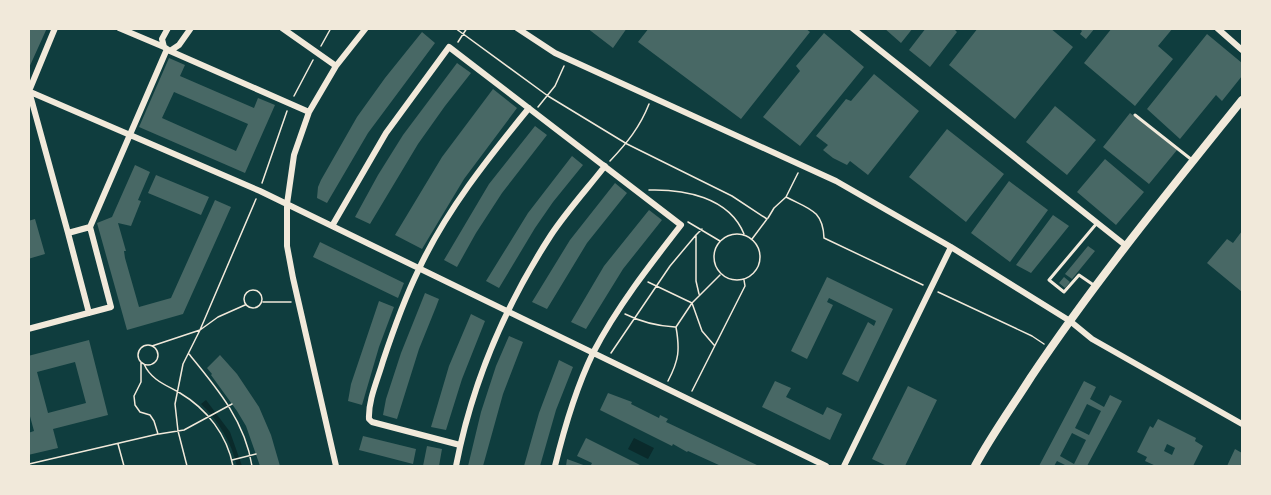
<svg xmlns="http://www.w3.org/2000/svg" width="1271" height="495" font-family="Quicksand,sans-serif">
  <style>
    .water { fill: #0a2a2b }
    .building { fill: #486865; fill-rule: evenodd }
    .lines { fill: none; stroke-linecap: round; stroke-linejoin: round }
    .path { stroke: #f1e9da; stroke-width: 1.5 }
    .service { stroke: #f1e9da; stroke-width: 3 }
    .minor { stroke: #f1e9da; stroke-width: 6 }
    .tertiary { stroke: #f1e9da; stroke-width: 8 }
  </style>
  <rect width="100%" height="100%" fill="#0f3d3e"/>
  <path class="water" d="M206 400 230 432 242 466H237C231 442 219 421 201 404Z
    M634 438 654 448 648 459 628 449Z"/>
  <path class="building" d="M28 28H47L28 70Z
    M587 28H627L613 48Z
    M649 28H805L810 32 741 119 638 42Z
    M884 28H913L901 43Z
    M926 28H953L957 32 930 67 909 50Z
    M978 28H1050L1073 47 1015 119 949 65Z
    M1079 28H1095L1086 39 1080 34 1082 31Z
    M1112 28H1173L1158 46 1173 59 1135 106 1084 63Z
    M422 32 435 43 368 133 327 203 317 198 318 187 321 180 357 117 385 78Z
    M824 33 864 67 800 146 763 117 800 71 796 66Z
    M1207 34 1242 63V76L1222 101 1216 95 1180 139 1147 109Z
    M169 58 185 65 180 76 254 108 258 98 275 105 245 173 139 127ZM174 92 248 124 236 151 162 118Z
    M457 63 471 73 445 106 418 144 370 224 355 217 378 175 403 135Z
    M874 74 919 111 868 175 850 161 847 165 833 158 823 150 828 145 816 136 846 99 851 101Z
    M493 89 517 108 464 179 422 249 395 235 442 157Z
    M1055 106 1096 140 1067 175 1026 142Z
    M1130 113 1177 150 1149 184 1103 147Z
    M535 126 547 135 502 193 476 233 457 267 444 260 489 184Z
    M947 129 1004 174 966 222 909 177Z
    M572 156 583 165 553 202 535 228 499 288 486 281 528 213Z
    M1105 159 1144 192 1116 225 1077 192Z
    M135 165 150 172 138 200 141 201 131 226 118 223 126 251H124L125 258 139 307 171 298 215 200 231 207 183 314 127 330 97 223 112 217Z
    M156 175 209 197 201 215 148 193Z
    M1009 181 1048 210 1010 262 971 233Z
    M615 183 627 193 587 243 547 309 532 302 570 240Z
    M649 210 662 220 623 269 586 329 571 322 604 266Z
    M1053 215 1069 226 1031 273 1016 265Z
    M35 219 45 254 28 259V221Z
    M1242 231V292L1207 263 1227 239 1233 243Z
    M320 242 404 283 398 298 313 257Z
    M1088 246 1095 251 1072 279 1065 274Z
    M827 277 893 309 858 382 842 374 868 322 874 326 876 321 829 298 827 302 833 305 807 359 791 351Z
    M1064 277 1070 282 1065 288 1059 283Z
    M425 293 439 299 436 307 419 349 397 419 383 415 386 399 401 353Z
    M379 301 394 307 379 347 362 405 348 401 351 384Z
    M471 314 485 321 462 379 446 430 431 427 449 366Z
    M509 336 523 342 503 394 483 466H468L481 412 496 366Z
    M89 340 108 415 53 429 58 448 28 455V433L34 431 28 409V356ZM75 362 86 403 48 413 37 372Z
    M220 355 237 374 259 407 271 435 280 466H260L246 426 237 411 211 375 212 374 207 368Z
    M559 360 573 367 556 410 540 466H524L539 413Z
    M775 381 791 388 786 397 823 415 827 407 842 414 830 440 762 407Z
    M1084 381 1096 387 1090 399 1104 407 1110 395 1122 401 1087 466H1067L1057 461 1054 466H1039ZM1087 404 1101 411 1089 435 1075 428ZM1072 433 1086 440 1074 464 1060 456Z
    M908 386 937 400 905 466H887L872 459Z
    M608 393 632 402 631 404 659 418 660 415 668 419 666 422 759 466H721L688 451 687 452 673 444 672 446 600 410Z
    M1158 419 1196 438 1195 441 1203 446 1193 466H1156L1145 461 1147 457 1137 452 1150 426 1153 428ZM1167 444 1175 448 1172 455 1164 451Z
    M363 436 416 449 413 464 359 450Z
    M586 438 642 466H594L591 465 592 463 577 456Z
    M427 446 442 449 439 466H423Z
    M1235 449 1242 453V466H1227Z
    M567 459 586 466H566Z"/>
  <g class="lines">
    <path class="path" d="M455 28 548 96 627 144 732 196 767 219 752 239
      M458 42 467 28
      M321 46 331 28
      M294 96 313 60
      M538 107 555 86 564 66
      M610 161C627 143 640 127 649 104
      M262 183 287 111
      M649 190C684 189 729 197 744 234
      M786 197C809 209 823 210 824 238L923 285
      M768 218 774 208 786 197 798 173
      M688 222 720 241
      M714 257a23 23 0 1 1 46 0a23 23 0 1 1-46 0Z
      M648 282 692 303 676 327C680 350 679 360 668 381
      M244 299a9 9 0 1 1 18 0a9 9 0 1 1-18 0Z
      M938 292 1032 336 1044 344
      M699 294 696 281V235L702 229
      M263 302H291
      M625 314C641 322 656 326 675 327
      M714 345 702 331 692 303 720 275
      M138 355a10 10 0 1 1 20 0a10 10 0 1 1-20 0Z
      M152 346 200 330 218 317 245 305
      M611 353 670 266 696 235
      M189 354C217 388 245 421 252 466
      M144 364C151 380 166 385 180 393 207 409 227 435 233 466
      M692 391 745 286 744 280
      M159 434 184 430 232 404
      M118 444 124 466
      M232 460 256 454
      M30 466 29 464 158 434 154 421 150 415 140 412 135 405 134 396 141 382V362
      M187 466 178 431 175 404 183 364 200 330 256 199"/>
    <path class="service" d="M1135 115 1192 160
      M1095 286 1079 275 1064 292 1049 280 1097 223"/>
    <path class="minor" d="M55 28 29 91 68 233
      M119 28 164 47
      M168 28 162 39 164 47 170 51 179 45 191 28
      M282 28 336 66
      M517 28 555 53 836 181 951 247 1070 321 1092 339 1242 424
      M852 28 1125 245
      M1217 28 1242 50
      M170 51 309 112
      M28 91 260 191 826 466
      M332 226 386 133 449 47 681 225C649 266 617 307 593 353 576 388 564 429 555 466
      M90 227 167 49
      M28 329 111 307 90 227 68 233 89 313
      M460 445 372 422 369 419C368 400 378 379 383 361 393 331 404 300 418 271 445 212 488 158 529 108
      M336 466 293 278 287 246V204L294 155 309 112 336 66 366 28
      M456 466C472 383 505 306 551 235 567 211 587 189 605 166
      M844 466 951 247"/>
    <path class="tertiary" d="M975 466C991 436 1012 407 1031 377 1096 280 1169 191 1242 100"/>
  </g>
  <rect width="1271" height="495" fill="none" stroke="#f1e9da" stroke-width="60"/>
</svg>
